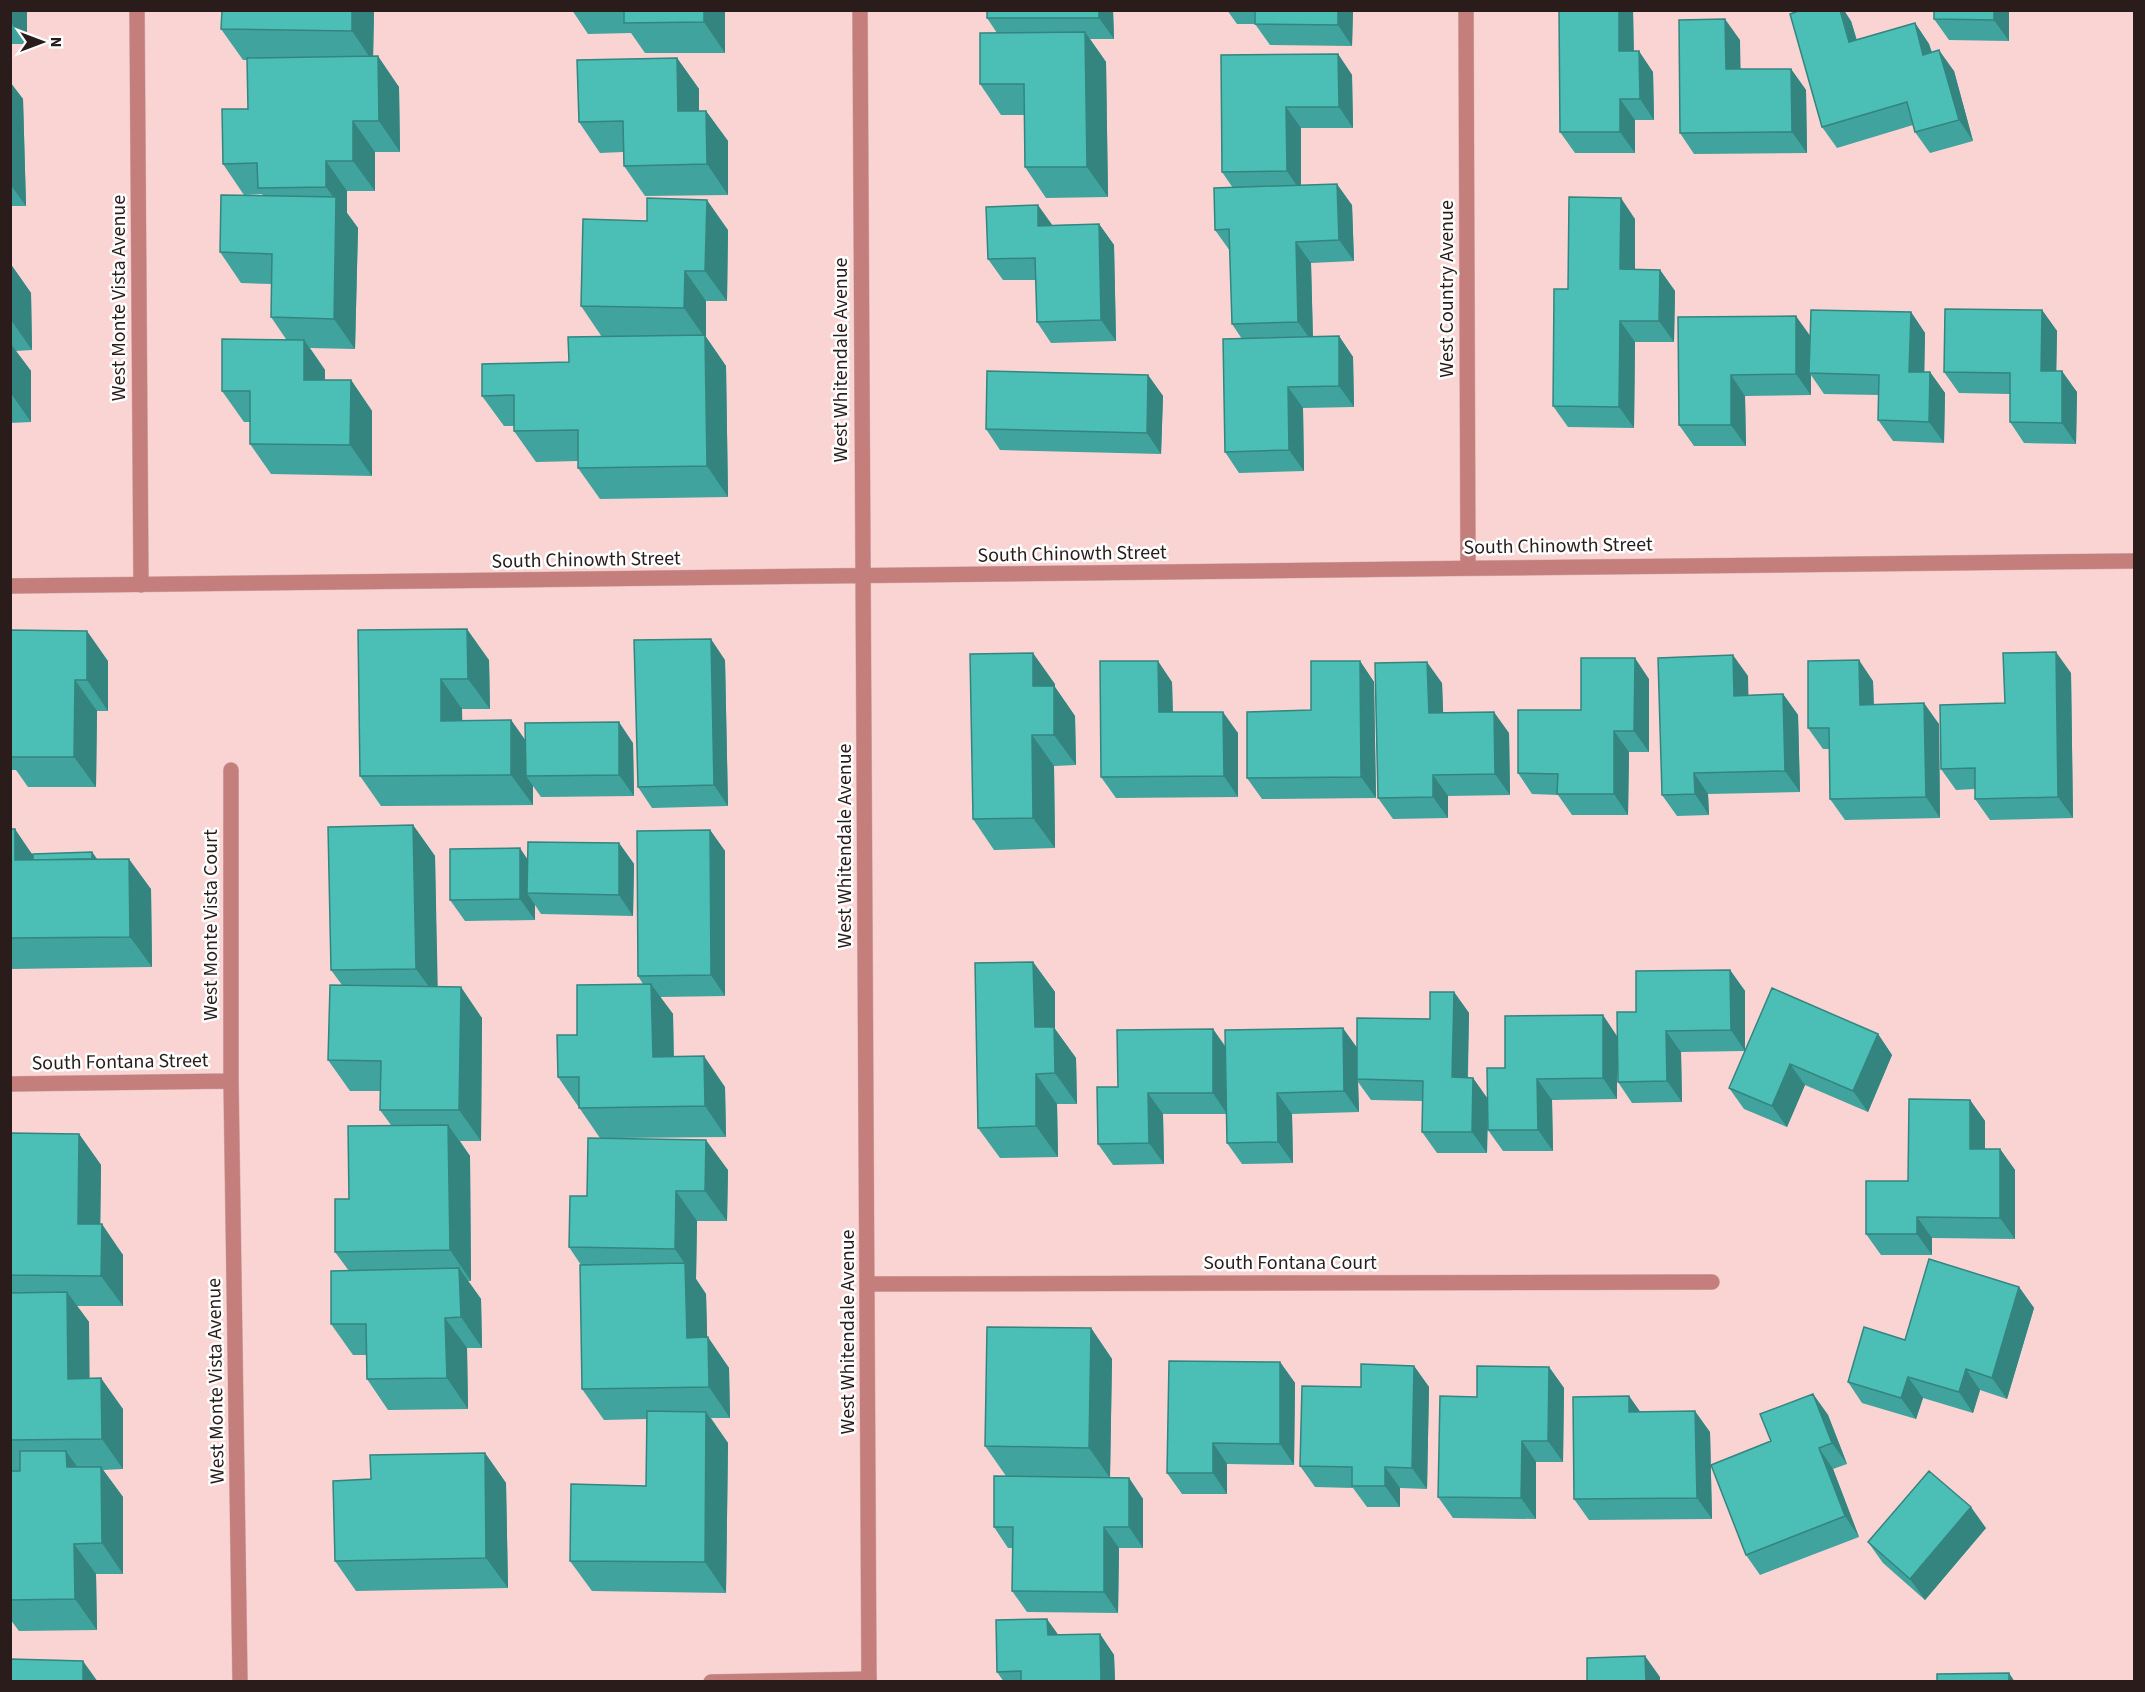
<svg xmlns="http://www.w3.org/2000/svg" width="2145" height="1692" font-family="'Source Sans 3',sans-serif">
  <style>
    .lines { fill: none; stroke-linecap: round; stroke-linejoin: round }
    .minor-casing { stroke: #d4b3b1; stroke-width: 16 }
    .tertiary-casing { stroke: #d4b3b1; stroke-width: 16 }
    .minor { stroke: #c47f7d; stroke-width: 15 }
    .tertiary { stroke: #c47f7d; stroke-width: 15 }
    .wall { fill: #40a39d }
    .shaded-wall { fill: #34857f }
    .building { fill: #4bbeb6; stroke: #34857f; stroke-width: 1.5 }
    .labels { text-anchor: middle; stroke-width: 5; stroke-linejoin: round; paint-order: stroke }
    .street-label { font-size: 20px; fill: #291c1b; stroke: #fff }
  </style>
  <rect width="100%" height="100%" fill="#fad4d2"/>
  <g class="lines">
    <defs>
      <path id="minor" d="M137 10 141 585
        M1466 10 1468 567
        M231 770V1081L240 1682
        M10 1084 231 1081
        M868 1284 1712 1282
        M711 1682 869 1679"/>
      <path id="tertiary" d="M860 10 869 1682
        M10 586C719 580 1426 567 2134 561"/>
    </defs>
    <use href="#minor" class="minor-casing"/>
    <use href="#tertiary" class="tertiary-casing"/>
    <use href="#minor" class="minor"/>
    <use href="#tertiary" class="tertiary"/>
  </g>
  <path class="wall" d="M10 10H27V44H10Z
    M222 10H374L373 57 399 87 400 152H375V191H347V213L358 228 355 349 310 348 325 370V380H351L372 411V476L271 474 250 444V422H244L222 391 286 339 271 317V284L241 283 220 252 263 196 262 194 244 195 223 164 248 109 247 60H243L221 29Z
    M572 10H725V53H645L631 33 588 34Z
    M1113 10 1114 39H1090L1106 62 1108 197 1046 198 1025 167 1024 115H1001L980 84 997 33 987 18Z
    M1227 10H1353L1352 46 1270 45 1255 24H1237Z
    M1559 10H1633L1634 51 1653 72 1654 120H1635V153H1575L1560 132Z
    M1934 10H2009V41L1949 40 1934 19Z
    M1851 21 1857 40 1915 23 1929 44 1932 52 1954 71 1973 141 1930 153 1915 132 1913 125 1837 148 1822 127Z
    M1740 40V69H1791L1806 90 1807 153 1694 154 1680 133Z
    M1338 54 1352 75 1353 128H1301V185L1352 205 1354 261 1311 263 1313 337 1339 336 1353 357 1354 407 1303 408 1304 471 1239 473 1225 452 1242 339 1232 324 1230 251 1215 230 1233 188 1222 172Z
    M677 58 699 89V111H706L728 141V195L645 196 624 166 623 152 600 153 579 122Z
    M10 82 23 99 26 206H10Z
    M1635 219V269L1660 270 1675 291 1674 342H1635L1634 428 1568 427 1553 406 1568 289Z
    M1099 224 1114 245 1116 341 1051 343 1037 322 1036 280H1003L988 259 1052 225Z
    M728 230 727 301H706V337L726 366 728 497 600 499 578 468V461L536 462 514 431V426H504L482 396 569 362 602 337 581 306Z
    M10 263 31 293 32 350 16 351 31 371V422L10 423Z
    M2042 310 2057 331 2056 371 2077 392 2076 444 2024 443 2010 422V394L1959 393 1944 372Z
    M1911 312 1925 333 1924 372H1930L1945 393 1944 443 1893 441 1878 420 1879 395 1824 394 1811 375V395L1745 396 1746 446H1694L1679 425 1678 317 1810 336Z
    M1148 375 1163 396 1161 454 1000 450 986 429Z
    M10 630 108 661V711H97L96 787H28L16 770H10Z
    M358 630 489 660 490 709H462V720H511L525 740 633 743 634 796 541 797 533 786V805L381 806 360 776Z
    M725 660 728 806 652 808 638 787Z
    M1360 661 1374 682 1376 798 1262 799 1247 778 1311 710Z
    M2071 673 2073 818 1990 820 1975 799V789L1956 790 1941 769 2005 703Z
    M1748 676V695L1783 694 1798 715 1800 792 1708 794 1709 815 1677 816 1662 795Z
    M1649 679V752H1629L1628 815H1572L1558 795 1532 794 1518 773 1581 710Z
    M1873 681 1874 704 1939 724 1940 818 1845 820 1830 799 1829 749H1823L1808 728Z
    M1172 682 1173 712 1238 733V797L1116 798 1101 777Z
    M1442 683 1443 713 1509 733 1510 795 1448 796V818L1393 819 1378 798Z
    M1055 684V687L1075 716 1076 765 1054 766 1055 848 994 850 973 819Z
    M413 825 435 856 437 987 482 1018 481 1141H460L470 1156 471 1281H468L481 1299 482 1348H467L468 1409 388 1410 367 1379 366 1355H353L331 1324 349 1271 335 1252 349 1199 391 1125 380 1110V1091H350L328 1060 342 985 331 970Z
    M10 829 33 855 92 852 97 859 151 889 152 967 10 969Z
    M710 830 725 851V996L660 997 673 1014 674 1057 725 1087 726 1137 617 1138 728 1170 727 1221H697L696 1279 706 1294 707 1337 729 1368 730 1418H711L728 1443 726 1593 592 1591 570 1561 646 1486V1419L604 1420 582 1389 581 1265 569 1247 587 1196 600 1138 558 1077 577 1035 643 984 638 976Z
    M619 843 634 864 633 916 541 914 535 905V920L465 921 450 900 527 859Z
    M1033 962 1055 992V1029L1076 1058 1077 1104H1057L1058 1157 1000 1158 978 1128Z
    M1730 970 1745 991V1050L1878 1034 1892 1055 1868 1112 1805 1085 1787 1127 1744 1109 1729 1088 1745 1051 1681 1052 1682 1102 1632 1103 1618 1082 1617 1061V1099L1552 1100 1553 1151H1503L1488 1130V1105L1487 1153H1437L1422 1132V1101L1371 1100 1358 1082 1359 1112 1292 1114 1293 1163 1242 1164 1227 1143V1114H1163L1164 1164 1113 1165 1098 1144 1118 1087 1213 1029 1226 1047 1357 1048 1430 1019 1454 992 1469 1013 1468 1078H1473L1487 1099 1505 1068 1617 1036 1636 1012Z
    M1970 1100 1985 1121V1149H2000L2015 1170V1239L1932 1238V1255H1881L1866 1234 1908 1181Z
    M10 1133 79 1134 101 1165 100 1224 123 1255V1306H77L89 1322V1378L123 1409V1469L103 1470 123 1497V1574H96L97 1630 19 1631 10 1619Z
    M2019 1287 2034 1308 2007 1399 1980 1390 1973 1413 1923 1398 1916 1419 1862 1403 1848 1382 1905 1340Z
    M1091 1328 1112 1359 1110 1477 1129 1478 1143 1499V1548H1119L1118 1613 1027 1612 1012 1591 1013 1548H1008L994 1527 1006 1476 985 1446Z
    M1280 1362 1295 1383 1294 1465 1227 1464V1494H1182L1167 1473Z
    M1414 1366 1429 1387 1427 1489 1400 1488V1507H1367L1353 1488 1315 1487 1300 1466 1361 1387Z
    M1549 1367 1564 1388 1563 1462H1536V1519L1453 1518 1438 1497 1477 1397Z
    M1813 1394 1828 1415 1847 1464 1833 1469 1859 1537 1760 1575 1746 1555 1771 1441Z
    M1629 1396 1640 1412 1710 1432 1712 1519 1589 1520 1574 1499Z
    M485 1453 506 1483 508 1588 356 1591 335 1561Z
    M1986 1528 1925 1600 1883 1563 1868 1542Z
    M1100 1634 1114 1655 1115 1682H1004L997 1672 1058 1635Z"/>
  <path class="shaded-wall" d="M10 10H27V44L10 21Z
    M352 10H374L373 62 352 31Z
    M704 10H725V53L704 22Z
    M1099 10H1113L1114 39 1099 18Z
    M1338 10H1353L1352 46 1338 25Z
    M1619 10H1633L1634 72 1619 51Z
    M1840 10H1844L1851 21 1863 63 1849 42Z
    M1994 10H2009V41L1994 20Z
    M1725 19 1740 40 1741 90 1726 69Z
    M1915 23 1929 44 1938 76 1923 55Z
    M1085 32 1106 62 1108 197 1087 167Z
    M1939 50 1954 71 1973 141 1959 120Z
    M1639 51 1653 72 1654 120 1640 99Z
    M1338 54 1352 75 1353 128 1339 107Z
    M378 56 399 87 400 152 379 121Z
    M677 58 699 89V142L678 111Z
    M1791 69 1806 90 1807 153 1792 132Z
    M10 82 23 99 26 206 10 184Z
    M1620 99 1635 120V153L1620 132Z
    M1286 107 1301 128V192L1287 171Z
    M706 111 728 141V195L707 164Z
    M353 121 375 152V191L353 161Z
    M326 161 347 191V213L358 228 355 349 334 319 336 201 326 187Z
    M1337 184 1352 205 1354 261 1339 240Z
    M1621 198 1635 219V290L1620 269Z
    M707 200 728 230 727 301 705 271Z
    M1038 205 1053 226H1038Z
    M1099 224 1114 245 1116 341 1101 320Z
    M1296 242 1311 263 1313 343 1298 322Z
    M10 263 31 293 32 350 11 320Z
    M1660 270 1675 291 1674 342 1659 321Z
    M685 271 706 301V337L726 366 728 497 707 466 705 338 684 308Z
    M2042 310 2057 331 2056 392 2041 371Z
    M1911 312 1925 333 1924 393 1909 372Z
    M1796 316 1811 337 1809 373 1811 375V395L1796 374Z
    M1620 321 1635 342 1634 428 1619 407Z
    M1339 336 1353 357 1354 407 1339 386Z
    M304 340 325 370V410L304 380Z
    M10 343 31 371V422L10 392Z
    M2062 371 2077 392 2076 444 2062 423Z
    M1930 372 1945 393 1944 443 1929 422Z
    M1148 375 1163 396 1161 454 1147 433Z
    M1731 375 1745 396 1746 446 1731 425Z
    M351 380 372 411V476L350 445Z
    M1288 387 1303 408 1304 471 1289 450Z
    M467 629 489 660 490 709 468 679Z
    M87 631 108 661V711L87 680Z
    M711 639 725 660 728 806 714 785Z
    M2056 652 2071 673 2073 818 2058 797Z
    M1033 653 1055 684V687L1075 716 1076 765 1054 735 1033 686Z
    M1733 655 1748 676 1749 717 1734 696Z
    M1635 658 1649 679V752L1634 731Z
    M1859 660 1873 681 1874 726 1860 705Z
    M1158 661 1172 682 1173 733 1159 712Z
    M1360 661 1374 682 1376 798 1361 777Z
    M1427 662 1442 683 1444 734 1429 713Z
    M441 679 462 709 463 751 441 721Z
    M75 680 97 711 96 787 74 757Z
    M1783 694 1798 715 1800 792 1785 771Z
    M1924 703 1939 724 1940 818 1926 797Z
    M1223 712 1238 733V797L1224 776Z
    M1494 712 1509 733 1510 795 1495 774Z
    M511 720 533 751 526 776 533 786V805L511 775Z
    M619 722 633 743 634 796 619 775Z
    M1614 731 1629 752 1628 815 1614 794Z
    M1032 735 1054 766 1055 848 1033 818Z
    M1694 773 1708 794 1709 815 1695 794Z
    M1433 775 1448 796V818L1433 797Z
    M413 825 435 856 438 999 416 969Z
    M15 829 36 860H15Z
    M710 830 725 851V996L711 975Z
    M619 843 634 864 633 916 619 895Z
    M520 848 534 869 527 893 535 905V920L520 899Z
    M92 852 99 862 92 876Z
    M129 859 151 889 152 967 130 937Z
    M1033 962 1055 992V1029L1076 1058 1077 1104 1055 1073 1035 1027Z
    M1730 970 1745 991V1051L1731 1030Z
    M651 984 673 1014 674 1088 653 1057Z
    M461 987 482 1018 481 1141 459 1110Z
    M1454 992 1469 1013 1467 1098 1452 1077Z
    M1603 1015 1617 1036V1099L1603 1078Z
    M1343 1028 1358 1049 1357 1079 1358 1082 1359 1112 1344 1091Z
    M1213 1029 1227 1050V1114L1213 1093Z
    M1666 1031 1681 1052 1682 1102 1667 1081Z
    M1878 1034 1892 1055 1868 1112 1853 1091Z
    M704 1056 725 1087 726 1137 705 1106Z
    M1790 1064 1805 1085 1787 1127 1772 1106Z
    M1036 1074 1057 1104 1058 1157 1036 1126Z
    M1473 1078 1488 1099 1487 1153 1472 1132Z
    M1537 1079 1552 1100 1553 1151 1538 1130Z
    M1148 1093 1163 1114 1164 1164 1149 1143Z
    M1277 1093 1292 1114 1293 1163 1278 1142Z
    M1970 1100 1985 1121V1170L1970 1149Z
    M448 1125 470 1156 471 1281 450 1250Z
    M79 1134 101 1165 100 1254 78 1224Z
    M706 1140 728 1170 727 1221 705 1191Z
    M2000 1149 2015 1170V1239L2000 1218Z
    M676 1191 697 1221 696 1279 706 1294 708 1368 687 1338 685 1264 675 1249Z
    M1917 1217 1932 1238V1255L1917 1234Z
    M102 1224 123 1255V1306L101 1276Z
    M459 1268 481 1299 482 1348 461 1317Z
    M2019 1287 2034 1308 2007 1399 1992 1378Z
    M67 1292 89 1322 90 1409 68 1379Z
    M445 1318 467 1348 468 1409 447 1378Z
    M1091 1328 1112 1359 1110 1478 1089 1448Z
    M708 1337 729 1368 730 1418 709 1387Z
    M1280 1362 1295 1383 1294 1465 1280 1444Z
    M1414 1366 1429 1387 1427 1489 1412 1468Z
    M1549 1367 1564 1388 1563 1462 1548 1441Z
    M1966 1369 1980 1390 1973 1413 1959 1392Z
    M1908 1377 1923 1398 1916 1419 1901 1398Z
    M101 1378 123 1409V1469L102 1439Z
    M1813 1394 1828 1415 1847 1464 1832 1443Z
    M1629 1396 1644 1417 1629 1412Z
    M1695 1411 1710 1432 1712 1519 1697 1498Z
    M706 1412 728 1443 726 1593 705 1562Z
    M1522 1441 1536 1462V1519L1521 1498Z
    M1213 1443 1227 1464V1494L1213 1473Z
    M1819 1448 1833 1469 1859 1537 1845 1516Z
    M66 1451 87 1481 67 1467Z
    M485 1453 506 1483 508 1588 486 1558Z
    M101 1467 123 1497V1574L102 1543Z
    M1385 1467 1400 1488V1507L1385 1486Z
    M1129 1478 1143 1499V1548L1129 1527Z
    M1971 1507 1986 1528 1925 1600 1910 1579Z
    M1104 1527 1119 1548 1118 1613 1104 1592Z
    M74 1544 96 1574 97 1630 75 1599Z
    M1047 1619 1062 1640 1048 1635Z
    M1100 1634 1114 1655 1115 1682H1101Z
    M1645 1656 1660 1677V1682H1646Z
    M83 1661 98 1682H83Z
    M2009 1673 2015 1682H2009Z"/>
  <path class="building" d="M222 10H352V31L221 29Z
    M624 10H704V22L624 23Z
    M987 10H1099V18H987Z
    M1255 10H1338V25L1255 24Z
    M1559 10H1619V51H1639L1640 99H1620V132H1560Z
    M1801 10H1840L1849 42 1915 23 1923 55 1939 50 1959 120 1915 132 1907 102 1822 127 1790 14Z
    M1934 10H1994V20L1934 19Z
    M1725 19 1726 69H1791L1792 132 1680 133 1679 20Z
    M1085 32 1087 167H1025L1024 84H980V33Z
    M1338 54 1339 107H1286L1287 171 1222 172 1221 55Z
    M378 56 379 121H353V161H326V187L258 188 257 163 223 164 222 109H248L247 58Z
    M677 58 678 111H706L707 164 624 166 623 121 579 122 577 60Z
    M1337 184 1339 240 1296 242 1298 322 1232 324 1229 229 1215 230 1214 188Z
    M221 195 336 197 334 319 271 317 272 254 220 252Z
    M1569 197 1621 198 1620 269 1660 270 1659 321H1620L1619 407 1553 406 1554 289H1568Z
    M647 198 707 200 705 271H685L684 308 581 306 583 219 647 221Z
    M1038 205V226L1099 224 1101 320 1037 322 1035 258 988 259 986 207Z
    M1945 309 2042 310 2041 371H2062V423L2010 422V373L1944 372Z
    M1811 310 1911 312 1909 372H1930L1929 422 1878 420 1879 375 1809 373Z
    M1796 316V374L1731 375V425H1679L1678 317Z
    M705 335 707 466 578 468V430L514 431V395L482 396V364L569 362 568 337Z
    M1339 336V386L1288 387 1289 450 1225 452 1223 339Z
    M222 339 304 340V380H351L350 445 250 444V391H222Z
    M987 371 1148 375 1147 433 986 429Z
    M467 629 468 679H441V721L511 720V775L360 776 358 630Z
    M10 630 87 631V680H75L74 757H10Z
    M711 639 714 785 638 787 634 640Z
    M2056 652 2058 797 1975 799V768L1941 769 1940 705 2005 703 2003 653Z
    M1033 653V686H1054V735H1032L1033 818 973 819 970 654Z
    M1733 655 1734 696 1783 694 1785 771 1694 773 1695 794 1662 795 1658 658Z
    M1581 658H1635L1634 731H1614V794H1557L1558 774 1518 773V710H1581Z
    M1859 660 1860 705 1924 703 1926 797 1830 799 1829 728H1808V661Z
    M1100 661H1158L1159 712H1223L1224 776 1101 777Z
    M1311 661H1360L1361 777 1247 778V712L1311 710Z
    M1427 662 1429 713 1494 712 1495 774 1433 775V797L1378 798 1375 663Z
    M619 722V775L526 776 525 723Z
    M413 825 416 969 331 970 328 827Z
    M10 829H15V860L129 859 130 937 10 938Z
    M710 830 711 975 638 976 637 831Z
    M528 842 619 843V895L527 893Z
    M520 848V899L450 900V849Z
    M92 852V859L33 860V854Z
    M1033 962 1035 1027H1054L1055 1073 1036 1074V1126L978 1128 975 963Z
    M1730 970 1731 1030 1666 1031 1667 1081 1618 1082 1617 1012H1636V971Z
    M651 984 653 1057 704 1056 705 1106 579 1108V1077H558L557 1035H577V985Z
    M330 985 461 987 459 1110H380L381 1061 328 1060Z
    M1772 988 1878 1034 1853 1091 1790 1064 1772 1106 1729 1088Z
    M1430 992H1454L1452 1077 1473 1078 1472 1132H1422L1423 1081 1357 1079V1018L1430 1019Z
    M1603 1015V1078L1537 1079 1538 1130H1488L1487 1068H1505V1016Z
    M1343 1028 1344 1091 1277 1093 1278 1142 1227 1143 1225 1030Z
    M1213 1029V1093H1148L1149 1143 1098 1144 1097 1087H1118L1117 1030Z
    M1909 1099 1970 1100V1149H2000V1218L1917 1217V1234H1866V1181H1908Z
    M448 1125 450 1250 335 1252V1199H349L348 1126Z
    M10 1133 79 1134 78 1224H102L101 1276 10 1275Z
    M588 1138 706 1140 705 1191H676L675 1249 569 1247 570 1196H587Z
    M1929 1259 2019 1287 1992 1378 1966 1369 1959 1392 1908 1377 1901 1398 1848 1382 1864 1327 1905 1340Z
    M685 1263 687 1338 708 1337 709 1387 582 1389 580 1265Z
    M459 1268 461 1317 445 1318 447 1378 367 1379 366 1324H331V1271Z
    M67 1292 68 1379 101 1378 102 1439 10 1440V1293Z
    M987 1327 1091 1328 1089 1448 985 1446Z
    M1169 1361 1280 1362V1444L1213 1443V1473H1167Z
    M1361 1364 1414 1366 1412 1468 1385 1467V1486H1352V1467L1300 1466 1302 1386 1361 1387Z
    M1477 1366 1549 1367 1548 1441H1522L1521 1498 1438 1497 1440 1396 1477 1397Z
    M1813 1394 1832 1443 1819 1448 1845 1516 1746 1555 1711 1465 1771 1441 1760 1414Z
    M1629 1396V1412L1695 1411 1697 1498 1574 1499 1573 1397Z
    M647 1411 706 1412 705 1562 570 1561 571 1484 646 1486Z
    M20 1451H66L67 1467H101L102 1543 74 1544 75 1599 10 1600V1471H20Z
    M485 1453 486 1558 335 1561 333 1481 371 1479 370 1455Z
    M1929 1471 1971 1507 1910 1579 1868 1542Z
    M994 1476 1129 1478V1527H1104V1592L1012 1591 1013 1527H994Z
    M1047 1619 1048 1635 1100 1634 1101 1682H1021V1671L997 1672 996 1620Z
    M1645 1656 1646 1682H1587V1658Z
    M10 1659 83 1661V1682H10Z
    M2009 1673V1682H1937V1674Z"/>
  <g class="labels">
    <g class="street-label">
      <text transform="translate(1446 289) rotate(-90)" y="7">West Country Avenue</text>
      <text transform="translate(118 298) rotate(-90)" y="7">West Monte Vista Avenue</text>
      <text transform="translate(840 360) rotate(-90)" y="7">West Whitendale Avenue</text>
      <text transform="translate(1558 545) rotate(-1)" y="7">South Chinowth Street</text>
      <text transform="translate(1072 553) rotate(-1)" y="7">South Chinowth Street</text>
      <text transform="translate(586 559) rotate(-1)" y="7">South Chinowth Street</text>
      <text transform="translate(844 846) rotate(-90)" y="7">West Whitendale Avenue</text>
      <text transform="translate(210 925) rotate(-90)" y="7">West Monte Vista Court</text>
      <text transform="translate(120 1061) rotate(-1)" y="7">South Fontana Street</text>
      <text x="1290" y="1269">South Fontana Court</text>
      <text transform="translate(847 1332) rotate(-90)" y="7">West Whitendale Avenue</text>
      <text transform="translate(215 1381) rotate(-91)" y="7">West Monte Vista Avenue</text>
    </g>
  </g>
  <rect width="2145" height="1692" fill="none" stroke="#291c1b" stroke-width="24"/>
  <g transform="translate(42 42) rotate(90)" stroke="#ffffff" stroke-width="4.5" paint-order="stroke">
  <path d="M0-4.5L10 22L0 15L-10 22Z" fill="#291c1b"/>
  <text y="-9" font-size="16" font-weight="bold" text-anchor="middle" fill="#291c1b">N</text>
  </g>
</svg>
